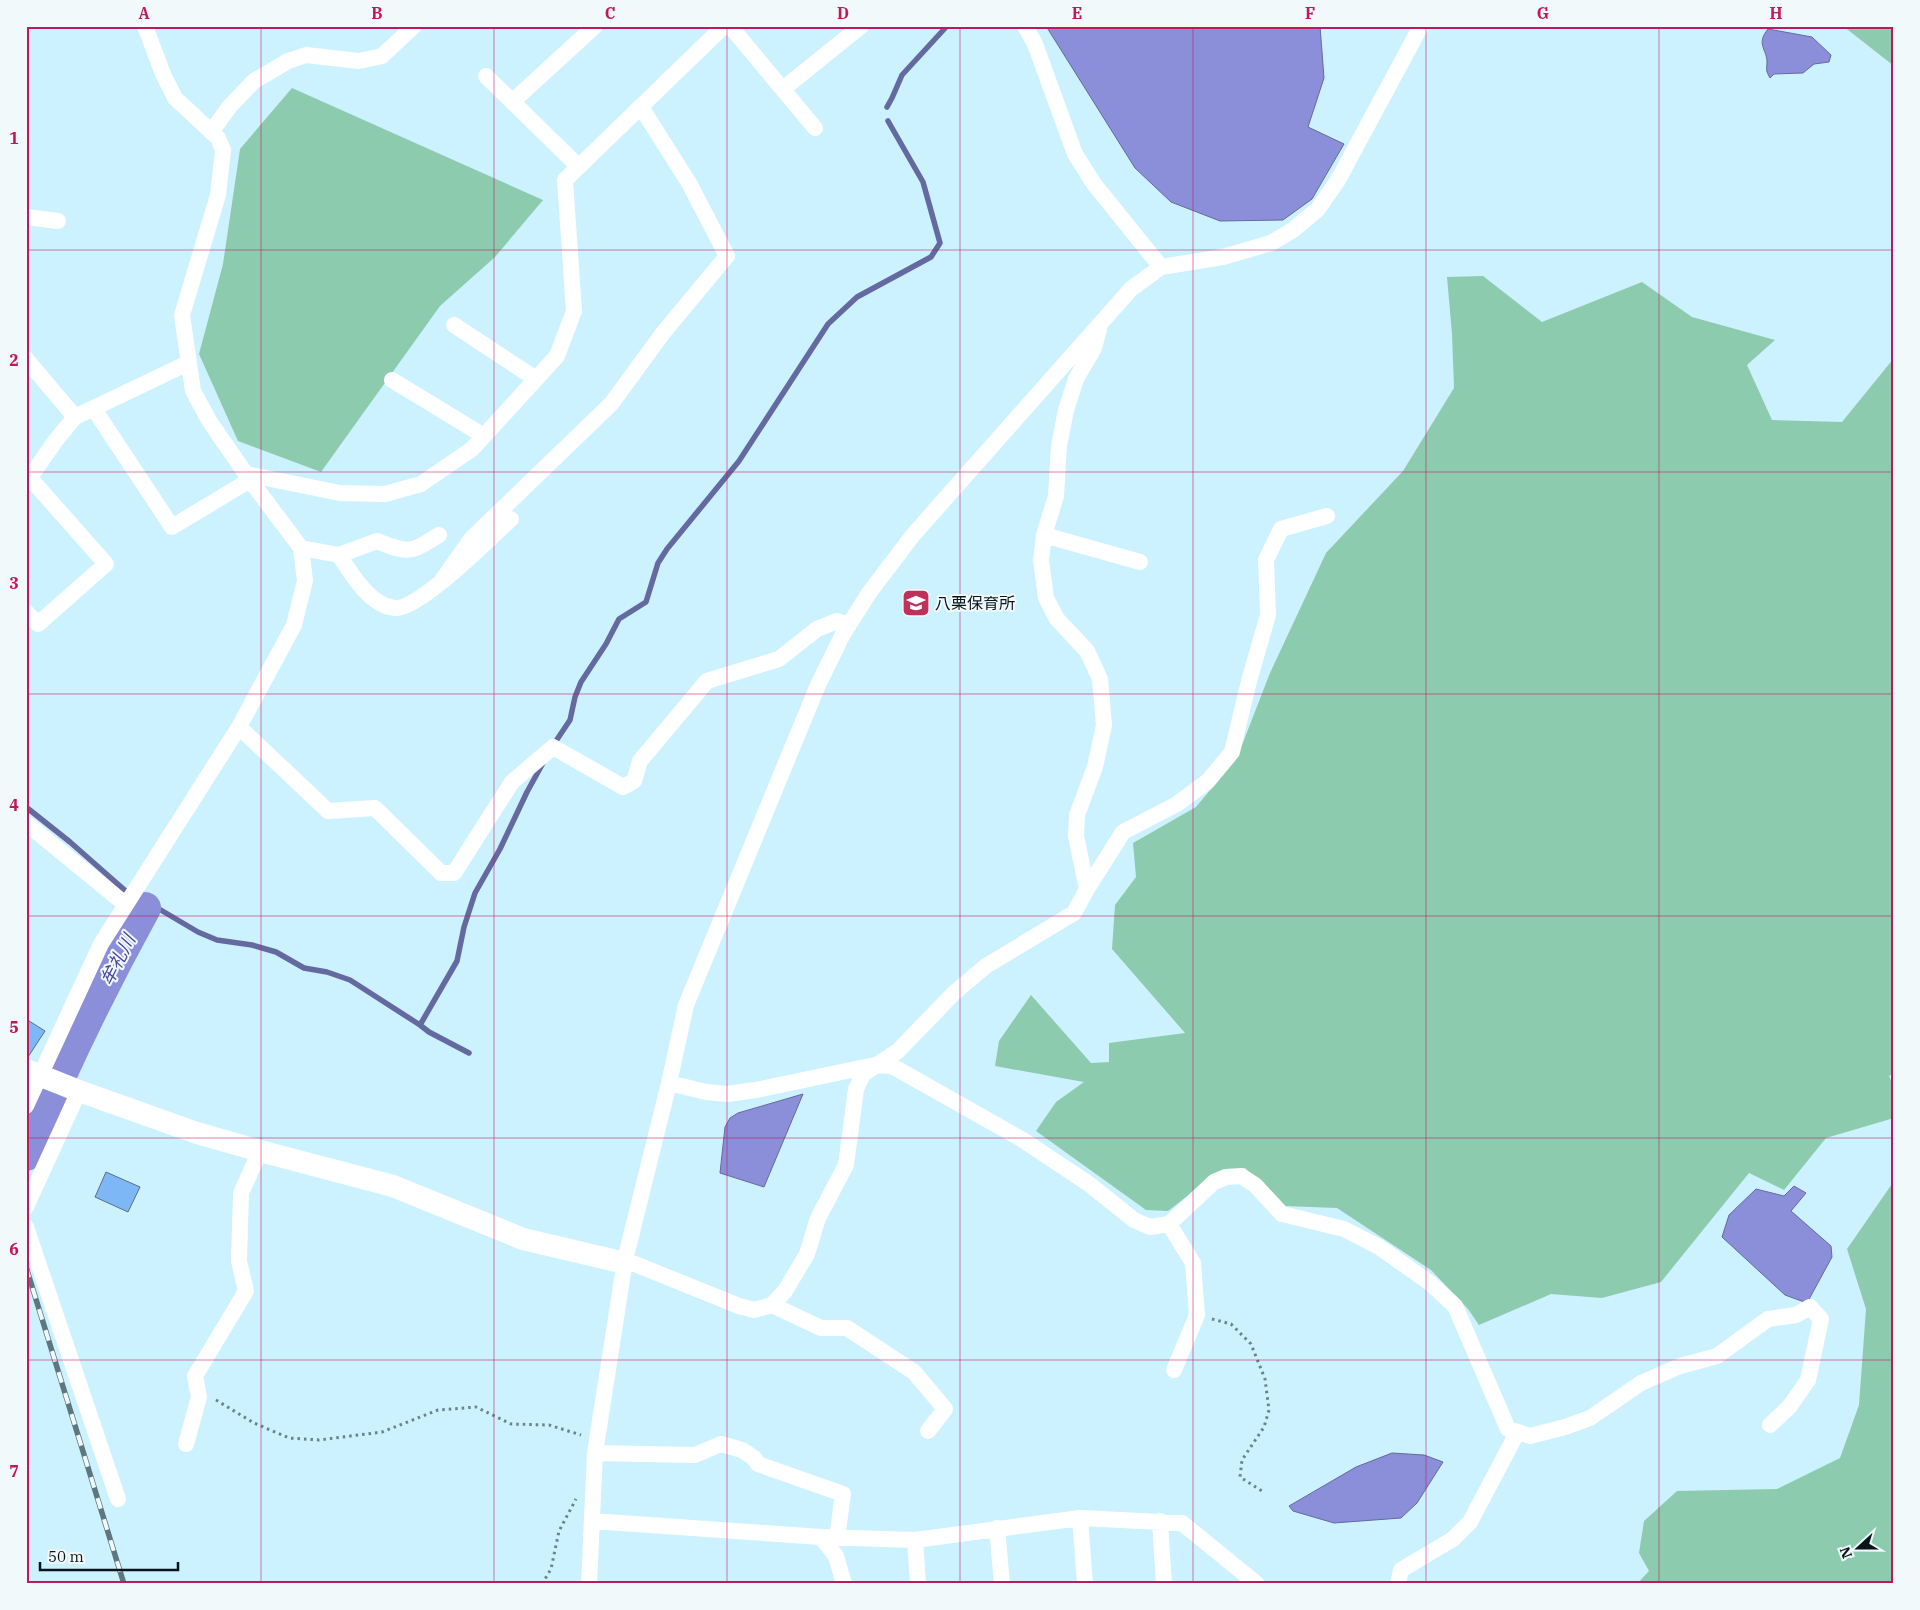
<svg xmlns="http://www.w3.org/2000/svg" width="1920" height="1610" font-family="'IBM Plex Serif','Noto Sans JP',serif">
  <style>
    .green { fill: #8dcbaf }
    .water { fill: #8b8fd9; stroke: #646aa0 }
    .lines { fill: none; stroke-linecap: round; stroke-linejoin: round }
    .stream { stroke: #646aa0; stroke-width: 5.5 }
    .river { stroke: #8b8fd9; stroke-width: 32 }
    .building { fill: #7eb7f6; stroke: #5c6f86 }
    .path { stroke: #6a828c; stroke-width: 3; stroke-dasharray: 2.5 4; stroke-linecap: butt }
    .street { stroke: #fff; stroke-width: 16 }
    .secondary { stroke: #fff; stroke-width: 22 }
    .rail-casing { stroke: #5e767e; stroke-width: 5.5 }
    .rail { stroke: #f1f9fb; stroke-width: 4; stroke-dasharray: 11; stroke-linecap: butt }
    .grid { fill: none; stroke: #c2185b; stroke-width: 1; stroke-opacity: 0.55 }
    .labels { text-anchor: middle; stroke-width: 4; stroke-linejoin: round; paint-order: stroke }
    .poi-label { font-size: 16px; fill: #08151a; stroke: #f1f9fb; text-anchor: start }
    .water-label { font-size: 18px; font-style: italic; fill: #49459e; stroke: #f1f9fb }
    .neatline { fill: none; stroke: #c2185b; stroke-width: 2 }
    .grid-label { font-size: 16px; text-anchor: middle; font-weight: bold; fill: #c2185b }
  </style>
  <rect width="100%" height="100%" fill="#ccf1ff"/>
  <path class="green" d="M1843 26H1894V66Z
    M292 88 543 200 495 257 440 306 321 472 238 441 199 354 223 264 240 149Z
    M1483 276 1542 322 1642 282 1692 317 1775 340 1747 365 1772 420 1842 422 1894 358V1073L1889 1076 1894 1087V1118L1826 1138 1784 1190 1749 1173 1661 1282 1602 1298 1551 1294 1479 1325 1468 1309 1431 1270 1337 1208 1285 1206 1245 1168 1217 1173 1168 1211 1146 1210 1036 1131 1056 1102 1084 1082 995 1066 999 1041 1031 995 1091 1063 1109 1062V1043L1185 1033 1112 949 1115 905 1136 877 1133 843 1196 807 1237 758 1270 673 1326 553 1403 471 1454 388 1452 334 1447 277Z
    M1894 1181V1583L1637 1584 1649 1571 1639 1553 1644 1521 1677 1491 1777 1489 1840 1458 1859 1405 1866 1309 1847 1249Z"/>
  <path class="water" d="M1046 26H1320L1324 78 1308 127 1344 144 1312 199 1283 220 1220 221 1171 202 1135 168Z
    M1768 29 1812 37 1831 55 1829 62 1814 64 1803 73 1774 74 1770 78C1765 69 1767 70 1767 61 1766 48 1756 44 1768 29Z
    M803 1094 764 1187 720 1173 725 1127 730 1118 738 1113Z
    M1794 1186 1806 1193 1791 1211 1831 1246 1832 1257 1807 1303 1785 1295 1722 1237 1729 1215 1756 1189 1784 1196Z
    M1392 1453 1424 1455 1443 1462 1417 1503 1401 1518 1334 1523 1293 1511 1289 1506 1356 1467Z"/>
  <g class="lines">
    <path class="stream" d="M887 107 892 98 902 75 947 26
      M556 741 570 720 575 697 581 682 606 644 619 619 646 602 658 563 667 549 739 461 828 324 857 297 931 257 940 243 923 182 888 121
      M26 807 70 842 145 908 154 906 198 932 217 940 252 945 276 952 304 968 327 972 350 980 420 1025 429 1032 469 1053
      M420 1025 457 961 464 927 475 893 500 849 527 792 543 763"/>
    <path class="river" d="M26 1155C61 1070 101 988 145 908"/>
  </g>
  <path class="building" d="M26 1019 45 1031 28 1057H26Z
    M106 1172 140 1187 128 1212 95 1197Z"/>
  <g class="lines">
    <path class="path" d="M1212 1319 1231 1324 1251 1344 1265 1379 1269 1410 1264 1427 1242 1460 1240 1477 1262 1491
      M216 1400 254 1423 289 1438 319 1440 382 1432 438 1410 476 1407 511 1424 549 1425 581 1435
      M542 1584 551 1569 559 1531 576 1499"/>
    <path class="street" d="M730 26 815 128
      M1025 26 1035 44 1075 154 1094 184 1161 267
      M486 76 579 167
      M783 89 861 26
      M512 102 595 26
      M211 132 230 106 254 81 288 61 306 55 359 61 382 56 414 26
      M26 217 58 221
      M454 325 536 379
      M26 359 75 417
      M392 380 484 436
      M94 409 172 527 250 480
      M246 474 340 493 385 494 421 484 472 449 557 356 574 311 565 180 724 26
      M26 483 56 440 75 417 188 363
      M1044 535 1140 562
      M301 548 339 555 377 541C409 554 410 553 439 535
      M339 555C351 574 371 607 396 608 420 609 491 537 511 519
      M440 583 471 539 611 404 663 333 727 256 689 183 641 107
      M26 612 38 624 106 564 30 478
      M239 727 328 811 375 808 441 873H454L512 782 553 747 623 787 634 781 640 761 707 681 779 659 817 629 837 621 849 625
      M26 823 125 904
      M1087 889 1076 836 1077 815 1095 767 1104 725 1100 679 1087 651 1057 619 1046 598 1041 560 1044 535 1056 496 1059 446 1066 410 1076 379 1094 348 1099 329
      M669 1083 706 1092 727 1094 756 1090 875 1065 892 1066 1023 1140 1089 1184 1134 1220 1150 1227 1169 1224 1214 1182 1226 1177 1241 1176 1255 1185 1282 1214 1344 1229 1379 1247 1430 1283 1455 1306 1508 1429 1530 1436 1565 1427 1590 1418 1641 1383 1680 1366 1717 1356 1768 1319 1796 1315 1810 1307 1821 1319 1808 1380 1790 1406 1770 1425
      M26 1106 101 944 239 727 294 625 305 581 301 548 250 480 210 422 193 391 182 315 218 195 223 150 218 138 175 98 163 74 145 26
      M26 1207 79 1091
      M1169 1224 1193 1263 1197 1315 1174 1370
      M26 1227 118 1499
      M625 1260 739 1306 754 1310 772 1305 785 1291 807 1254 818 1218 846 1165 856 1089 863 1074 898 1051 954 993 986 966 1074 913 1087 889 1123 832 1177 804 1208 781 1232 752 1249 681 1268 615 1266 560 1281 529 1327 516
      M772 1305 821 1328H847L914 1372 945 1409 928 1431
      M186 1444 199 1397 195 1376 246 1291 239 1261 241 1193 260 1151
      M595 1453 695 1455 721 1444 742 1450 754 1458 758 1464 843 1494 837 1538
      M1080 1518 1085 1584
      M592 1521 821 1537 915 1540 1080 1518 1182 1523 1257 1584
      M1160 1521 1164 1584
      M997 1528 1002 1584
      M821 1537 836 1556 844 1584
      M915 1540 918 1584
      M589 1584 595 1453 625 1260 669 1083 686 1005 818 685 843 634 869 593 913 535 1131 289 1161 267 1223 257 1271 243 1293 230 1318 209 1338 180 1421 26
      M1398 1584 1401 1570 1453 1539 1470 1522 1517 1433"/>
    <path class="secondary" d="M26 1070 79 1091 197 1133 260 1151 393 1186 523 1239 625 1263"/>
    <defs>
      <path id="rail" d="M26 1267 124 1584"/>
    </defs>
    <use href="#rail" class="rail-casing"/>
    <use href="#rail" class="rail"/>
  </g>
  <path class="grid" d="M261 26V1584M494 26V1584M727 26V1584M960 26V1584M1193 26V1584M1426 26V1584M1659 26V1584M26 250H1894M26 472H1894M26 694H1894M26 916H1894M26 1138H1894M26 1360H1894"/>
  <defs>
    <symbol id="school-square" viewBox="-11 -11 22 22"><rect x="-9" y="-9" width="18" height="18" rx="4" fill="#bf305b" stroke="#f1f9fb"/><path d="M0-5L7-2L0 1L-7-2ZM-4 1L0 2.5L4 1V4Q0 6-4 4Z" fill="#fff"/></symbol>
  </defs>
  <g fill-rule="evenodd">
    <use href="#school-square" x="900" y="587" width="32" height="32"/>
  </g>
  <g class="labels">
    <g class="poi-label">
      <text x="935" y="609">八栗保育所</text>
    </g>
    <g class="water-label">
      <text transform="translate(118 960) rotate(-63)" y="6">牟礼川</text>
    </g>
  </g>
  <rect width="1920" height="1610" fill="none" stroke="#f1f9fb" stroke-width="55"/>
  <g transform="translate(1858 1548) rotate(249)" stroke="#f1f9fb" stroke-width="4" paint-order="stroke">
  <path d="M0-4L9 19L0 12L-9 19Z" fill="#08151a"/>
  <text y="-8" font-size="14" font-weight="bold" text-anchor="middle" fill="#08151a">N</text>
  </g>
  <path d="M40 1562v8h138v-8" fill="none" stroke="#08151a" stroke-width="2.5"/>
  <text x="48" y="1562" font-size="15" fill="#08151a" stroke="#f1f9fb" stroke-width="4" paint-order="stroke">50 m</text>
  <rect x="28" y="28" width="1864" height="1554" class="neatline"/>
  <g class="grid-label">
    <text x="144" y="19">A</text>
    <text x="377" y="19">B</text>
    <text x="610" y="19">C</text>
    <text x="843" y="19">D</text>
    <text x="1077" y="19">E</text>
    <text x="1310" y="19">F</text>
    <text x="1543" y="19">G</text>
    <text x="1776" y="19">H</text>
    <text x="14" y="144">1</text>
    <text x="14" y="366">2</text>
    <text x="14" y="589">3</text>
    <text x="14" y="811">4</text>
    <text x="14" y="1033">5</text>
    <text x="14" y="1255">6</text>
    <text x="14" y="1477">7</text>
  </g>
</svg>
